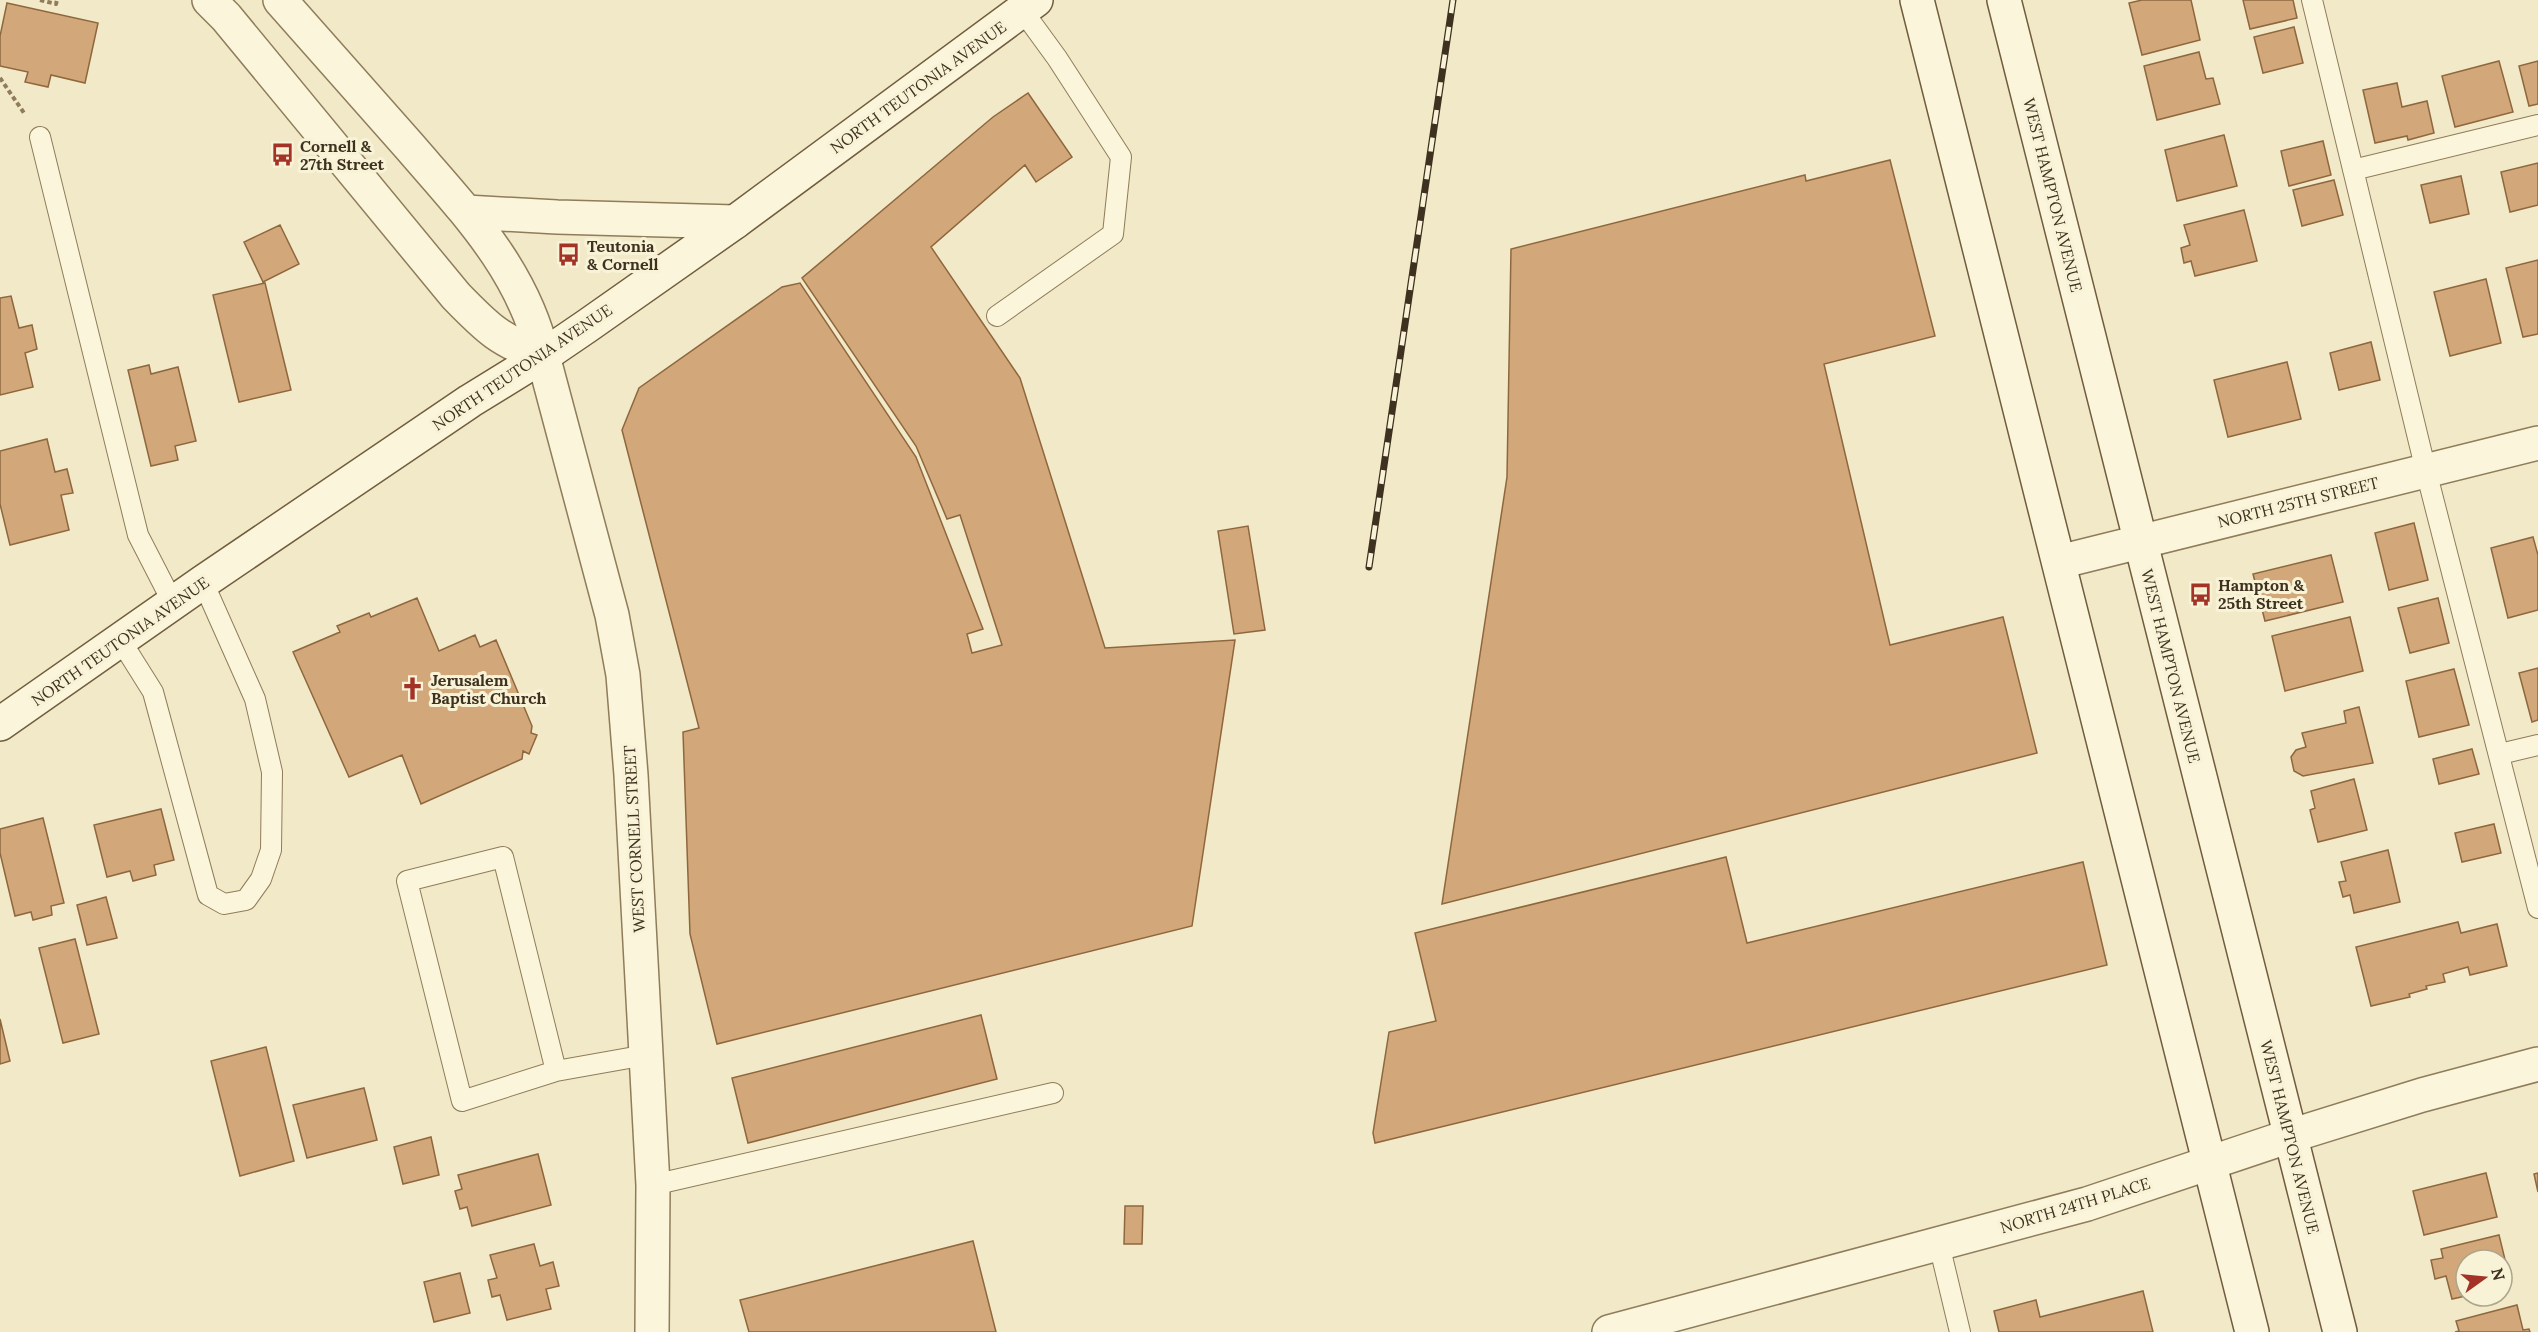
<svg xmlns="http://www.w3.org/2000/svg" width="2538" height="1332" font-family="Lora,serif">
  <style>
    .building { fill: #d2a87a; stroke: #8f673e; stroke-width: 1.5 }
    .lines { fill: none; stroke-linecap: round; stroke-linejoin: round }
    .service-casing { stroke: #8f7c5a; stroke-width: 22 }
    .minor-casing { stroke: #8f7c5a; stroke-width: 36 }
    .tertiary-casing { stroke: #8f7c5a; stroke-width: 36 }
    .secondary-casing { stroke: #715d3d; stroke-width: 36 }
    .path { stroke: #8f7c5a; stroke-width: 4; stroke-dasharray: 4.5 3; stroke-linecap: butt }
    .service { stroke: #fbf5db; stroke-width: 20 }
    .minor { stroke: #fbf5db; stroke-width: 33 }
    .tertiary { stroke: #fbf5db; stroke-width: 33 }
    .secondary { stroke: #fbf5db; stroke-width: 33 }
    .rail-casing { stroke: #3e311f; stroke-width: 7 }
    .rail { stroke: #f8f2d7; stroke-width: 4.5; stroke-dasharray: 14; stroke-linecap: butt }
    .labels { text-anchor: middle; stroke-width: 6; stroke-linejoin: round; paint-order: stroke }
    .street-label { font-size: 16px; fill: #3e311f; stroke: #f8f2d7 }
    .poi-label { font-size: 16px; font-weight: bold; fill: #3e311f; stroke: #f8f2d7; text-anchor: start }
  </style>
  <rect width="100%" height="100%" fill="#f1e9c7"/>
  <path class="building" d="M2142 0H2191L2200 40 2142 55 2129 3Z
    M2243 0H2293L2297 18 2250 29Z
    M7 3 98 23 85 83 51 75 48 87 25 82 28 72 0 66V36Z
    M2294 27 2303 63 2263 73 2254 37Z
    M2199 52 2206 79 2213 78 2220 104 2157 120 2144 66Z
    M2499 61 2513 112 2455 127 2442 76Z
    M2538 61V104L2529 106 2519 66Z
    M2397 83 2402 107 2427 101 2434 133 2408 140 2407 136 2375 143 2363 90Z
    M1028 93 1072 157 1036 182 1025 165 931 247 1020 378 1105 648 1235 640 1192 926 717 1044 690 934 683 732 699 728 622 430 639 388 782 287 800 283 916 457 983 629 967 634 972 653 1002 645 960 515 947 519 916 446 802 278 993 117Z
    M2224 135 2237 186 2177 201 2165 150Z
    M2323 141 2331 175 2289 186 2281 151Z
    M1890 160 1935 336 1824 364 1890 645 2003 617 2037 753 1442 904 1507 477 1511 249 1805 175 1806 181Z
    M2538 163V205L2510 212 2501 172Z
    M2461 176 2469 214 2430 223 2421 185Z
    M2334 180 2343 215 2302 226 2293 190Z
    M2244 210 2257 261 2195 276 2191 261 2184 263 2181 248 2190 245 2184 225Z
    M280 225 299 264 263 282 244 242Z
    M2538 260V334L2523 337 2506 268Z
    M2486 279 2501 343 2450 356 2434 292Z
    M265 283 291 390 239 402 213 295Z
    M11 296 19 328 32 325 37 349 25 353 33 387 0 395V298Z
    M2371 342 2380 380 2339 390 2330 353Z
    M2287 362 2301 419 2228 437 2214 380Z
    M149 365 151 374 178 367 196 441 175 446 178 460 151 466 128 370Z
    M47 439 55 472 67 469 73 493 61 495 69 530 10 545 0 504V451Z
    M2414 523 2428 580 2389 590 2375 533Z
    M1248 526 1265 630 1234 634 1218 531Z
    M2533 537 2538 555V610L2508 618 2491 548Z
    M2331 555 2343 602 2265 621 2253 574Z
    M417 598 439 651 475 635 480 647 496 640 532 726 531 733 537 735 529 754 523 751 522 759 421 804 402 755 349 777 293 652 340 632 337 626 369 613 371 617Z
    M2438 598 2449 643 2410 653 2398 608Z
    M2350 617 2363 671 2285 691 2272 636Z
    M2538 668V720L2532 722 2519 673Z
    M2454 669 2469 725 2419 737 2406 681Z
    M2359 707 2373 763 2303 776 2294 771 2291 757 2296 750 2306 747 2302 733 2346 723 2344 711Z
    M2472 749 2479 774 2439 784 2433 759Z
    M2354 779 2367 830 2318 842 2310 810 2315 808 2311 791Z
    M161 809 174 860 154 865 156 875 133 881 130 871 107 877 94 825Z
    M43 818 64 903 51 906 52 915 33 920 31 912 15 916 0 853V829Z
    M2494 824 2501 853 2462 862 2455 833Z
    M2388 850 2400 902 2354 913 2350 895 2343 897 2339 882 2346 881 2341 862Z
    M1726 857 1747 943 2083 862 2107 965 1375 1143 1373 1133 1389 1032 1436 1021 1415 933Z
    M106 897 117 938 87 945 77 905Z
    M2458 922 2461 933 2497 924 2507 966 2470 975 2468 967 2443 974 2445 982 2426 986 2427 989 2409 994 2410 997 2371 1006 2356 947Z
    M75 939 99 1034 63 1043 39 948Z
    M981 1015 997 1079 748 1143 732 1078Z
    M0 1019 10 1061 0 1064Z
    M266 1047 294 1161 240 1176 211 1061Z
    M364 1088 377 1140 307 1158 293 1105Z
    M431 1137 439 1175 403 1184 394 1147Z
    M538 1154 551 1205 472 1226 467 1207 460 1209 455 1191 462 1189 458 1175Z
    M2486 1173 2497 1217 2424 1235 2413 1191Z
    M2538 1173V1192L2534 1174Z
    M1125 1206H1143L1142 1244H1124Z
    M2499 1235 2511 1284 2502 1287V1260H2466V1296L2452 1299 2446 1276 2435 1279 2431 1260 2443 1258 2441 1249Z
    M973 1241 996 1332H749L740 1300Z
    M534 1244 540 1266 553 1262 559 1286 546 1289 551 1309 507 1320 500 1295 492 1297 488 1280 497 1278 490 1255Z
    M460 1273 470 1313 434 1322 424 1282Z
    M2143 1291 2153 1332H1999L1994 1311 2036 1300 2040 1317Z
    M2517 1305 2523 1330 2529 1329 2530 1332H2455L2459 1331 2456 1321Z"/>
  <g class="lines">
    <defs>
      <path id="service" d="M2312 0 2426 471 2538 908
        M40 137 138 535 173 603
        M2353 170 2538 125
        M997 316 1113 234 1121 157 1057 58 1022 10
        M121 641 153 692 208 895 224 904 246 900 261 879 271 850 272 772 255 699 203 582
        M2500 754 2538 745
        M556 1071 503 857 407 881 462 1101 556 1071 646 1055
        M653 1185 1053 1093
        M1939 1244 1960 1332"/>
      <path id="minor" d="M543 356 612 615 623 675 631 775 653 1185 652 1332
        M2059 562 2538 443
        M1609 1332 2087 1204 2290 1136 2422 1095 2538 1064"/>
      <path id="tertiary" d="M209 0 226 17 456 296C487 328 500 341 543 356
        M280 0C323 49 367 98 410 147 466 212 523 270 543 356
        M466 212 557 217 735 222"/>
      <path id="secondary" d="M1917 0 2252 1332
        M2004 0 2340 1332
        M0 724 203 582 470 401 543 356 587 326 735 222 1036 0"/>
    </defs>
    <use href="#service" class="service-casing"/>
    <use href="#minor" class="minor-casing"/>
    <use href="#tertiary" class="tertiary-casing"/>
    <use href="#secondary" class="secondary-casing"/>
    <path class="path" d="M40 0 56 4 57 0
      M0 78 24 113"/>
    <use href="#service" class="service"/>
    <use href="#minor" class="minor"/>
    <use href="#tertiary" class="tertiary"/>
    <use href="#secondary" class="secondary"/>
    <defs>
      <path id="rail" d="M1369 567 1453 0"/>
    </defs>
    <use href="#rail" class="rail-casing"/>
    <use href="#rail" class="rail"/>
  </g>
  <defs>
    <symbol id="bus-bare" viewBox="-9 -9 18 18"><path d="M-5-6H5V4H4V6H2V4H-2V6H-4V4H-5ZM-3.5-4V0h7V-4ZM-3.5 1.2v1.5H-2V1.2ZM2 1.2v1.5H3.5V1.2Z" fill="#a23326" stroke="#f8f2d7" stroke-width="2.5" paint-order="stroke"/></symbol>
    <symbol id="church-bare" viewBox="-9 -9 18 18"><path d="M-1.2-6h2.4v3.5h3.3v2.4h-3.3V6h-2.4V-.1h-3.3v-2.4h3.3Z" fill="#a23326" stroke="#f8f2d7" stroke-width="2.5" paint-order="stroke"/></symbol>
  </defs>
  <g fill-rule="evenodd">
    <use href="#bus-bare" x="266" y="138" width="33" height="33"/>
    <use href="#bus-bare" x="552" y="238" width="33" height="33"/>
    <use href="#bus-bare" x="2184" y="578" width="33" height="33"/>
    <use href="#church-bare" x="396" y="672" width="33" height="33"/>
  </g>
  <g class="labels">
    <g class="street-label">
      <text transform="translate(918 87) rotate(-36)" y="6">NORTH TEUTONIA AVENUE</text>
      <text transform="translate(2053 195) rotate(76)" y="6">WEST HAMPTON AVENUE</text>
      <text transform="translate(522 367) rotate(-34)" y="6">NORTH TEUTONIA AVENUE</text>
      <text transform="translate(2298 502) rotate(-14)" y="6">NORTH 25TH STREET</text>
      <text transform="translate(120 641) rotate(-35)" y="6">NORTH TEUTONIA AVENUE</text>
      <text transform="translate(2171 666) rotate(76)" y="6">WEST HAMPTON AVENUE</text>
      <text transform="translate(634 839) rotate(-93)" y="6">WEST CORNELL STREET</text>
      <text transform="translate(2290 1137) rotate(76)" y="6">WEST HAMPTON AVENUE</text>
      <text transform="translate(2075 1205) rotate(-17)" y="6">NORTH 24TH PLACE</text>
    </g>
    <g class="poi-label">
      <text x="300" y="152">Cornell &amp;<tspan x="300" dy="18">27th Street</tspan></text>
      <text x="587" y="252">Teutonia<tspan x="587" dy="18">&amp; Cornell</tspan></text>
      <text x="2218" y="591">Hampton &amp;<tspan x="2218" dy="18">25th Street</tspan></text>
      <text x="431" y="686">Jerusalem<tspan x="431" dy="18">Baptist Church</tspan></text>
    </g>
  </g>
  <g transform="translate(2484 1278) rotate(75)"><circle r="28" fill="#f8f2d7" stroke="#aea58d" stroke-width="1.5"/>
  <path d="M0-4.5L10 22L0 15L-10 22Z" fill="#a23326"/>
  <text y="-9" font-size="16" font-weight="bold" text-anchor="middle" fill="#3e311f">N</text>
  </g>
</svg>
